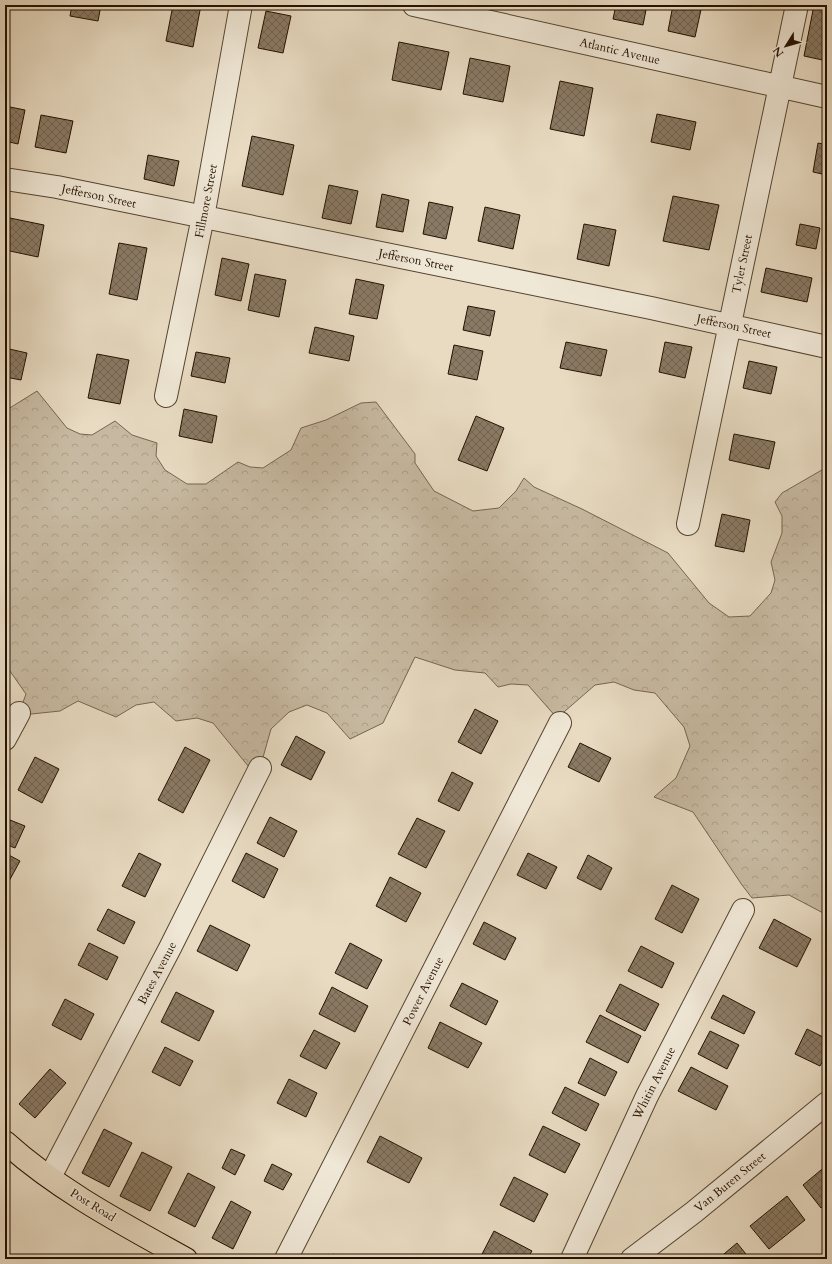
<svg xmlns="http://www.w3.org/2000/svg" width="832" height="1264" font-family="Cardo,serif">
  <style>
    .forest { fill: url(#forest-crowns); stroke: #766550 }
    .building { fill: url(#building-cross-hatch); stroke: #241100 }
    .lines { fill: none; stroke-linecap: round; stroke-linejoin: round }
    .minor-casing { stroke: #554430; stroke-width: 24 }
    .major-casing { stroke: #241100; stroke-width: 24 }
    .minor { stroke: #f0e8d7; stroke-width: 22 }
    .major { stroke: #e8dbc2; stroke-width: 22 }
    .labels { text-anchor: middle; stroke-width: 3.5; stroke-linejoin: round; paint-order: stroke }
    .street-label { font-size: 12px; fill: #241100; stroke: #f0e8d7 }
  </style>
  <defs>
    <pattern id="forest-crowns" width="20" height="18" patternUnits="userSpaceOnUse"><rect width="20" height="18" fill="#c7b9a1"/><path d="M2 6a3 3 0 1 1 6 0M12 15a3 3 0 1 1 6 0" fill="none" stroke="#ab9e89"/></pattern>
    <pattern id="building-cross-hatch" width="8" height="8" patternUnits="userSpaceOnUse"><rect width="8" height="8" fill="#8a7a65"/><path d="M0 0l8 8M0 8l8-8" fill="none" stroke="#716351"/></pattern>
  </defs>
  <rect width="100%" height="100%" fill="#e8dbc2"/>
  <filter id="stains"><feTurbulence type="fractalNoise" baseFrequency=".005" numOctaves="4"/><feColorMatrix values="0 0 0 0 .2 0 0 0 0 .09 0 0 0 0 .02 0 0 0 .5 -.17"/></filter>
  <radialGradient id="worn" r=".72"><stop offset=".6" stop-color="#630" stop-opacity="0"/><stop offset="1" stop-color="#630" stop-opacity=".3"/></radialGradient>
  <path class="forest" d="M37 391 67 428 80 434 92 435 115 421 132 435 157 443 156 456 165 470 187 484H206L238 462 250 467 263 468 291 450 301 428 326 420 361 403 376 402 415 454V463L434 491 473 511 499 508 516 491 524 478 534 487 582 509 668 553 709 603 729 617 750 616 771 593 775 580 771 562 782 533V516L775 502 782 493 827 467V915L789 895 752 898 742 885 693 812 654 797 676 778 690 746 684 727 655 693 634 690 614 682 595 685 557 718 528 685 511 684 498 687 485 673 455 670 415 657 383 723 350 739 327 713 307 705 289 712 271 729 260 768 253 772 213 723 197 718 176 721 154 702 136 705 116 717 78 701 60 711 22 715 19 713 26 694 5 664V411Z"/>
  <path class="building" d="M72 5H101L98 21 70 16Z
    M173 5H201L193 47 166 41Z
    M616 5H647L643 25 613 19Z
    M673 5H702L695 37 668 31Z
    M814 5 827 7V61L804 56Z
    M266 11 291 16 283 53 258 48Z
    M399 42 449 52 441 90 392 80Z
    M470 58 510 66 503 102 463 94Z
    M560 81 593 88 584 136 550 129Z
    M5 106 25 110 18 144 5 141Z
    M657 114 696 122 690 150 651 142Z
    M41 115 73 121 66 153 35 147Z
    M252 136 294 145 283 195 242 186Z
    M818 143 827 145V175L813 172Z
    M148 155 179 161 174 186 144 179Z
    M329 185 358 191 351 224 322 218Z
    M382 194 409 200 403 232 376 227Z
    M673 196 719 205 709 250 663 241Z
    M429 202 453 207 446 239 423 234Z
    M485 207 520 215 513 249 478 241Z
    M5 217 44 225 38 257 5 250Z
    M584 224 616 230 609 266 577 259Z
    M800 224 820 228 816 249 796 245Z
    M119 243 147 248 137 300 109 294Z
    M222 258 249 264 241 301 215 295Z
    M766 268 812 278 807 302 761 292Z
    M255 274 286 280 279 317 248 310Z
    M356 279 384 285 377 319 349 314Z
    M468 306 495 311 490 336 463 330Z
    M315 327 354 336 349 361 309 353Z
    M566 342 607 350 601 376 560 368Z
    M665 342 692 347 685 378 659 372Z
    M454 345 483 351 477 380 448 374Z
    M5 348 27 353 21 380 5 377Z
    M196 352 230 358 225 383 191 376Z
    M97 354 129 360 120 404 88 398Z
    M749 361 777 367 771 394 743 388Z
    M184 409 217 416 212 443 179 436Z
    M476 416 504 428 487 471 458 460Z
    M734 434 775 442 769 469 729 460Z
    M722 514 750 520 744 552 715 546Z
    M475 709 498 721 481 754 458 742Z
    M296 736 325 752 311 780 281 765Z
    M580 743 611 758 599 782 568 767Z
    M185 747 210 760 183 813 158 800Z
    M35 757 59 769 42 803 18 790Z
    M452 772 473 783 459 811 438 801Z
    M270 817 297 831 284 857 257 843Z
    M417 818 445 831 426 868 398 854Z
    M10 820 25 826 15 848 5 844V834Z
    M5 853 20 861 8 883 5 881Z
    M139 853 161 864 145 897 122 886Z
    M246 853 278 869 264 898 232 881Z
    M528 853 557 867 546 889 517 875Z
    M588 855 612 868 601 890 577 878Z
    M390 877 421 893 406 922 376 906Z
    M672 885 699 899 682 933 655 919Z
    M108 909 135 922 124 944 97 930Z
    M774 919 811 939 797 967 759 948Z
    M484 922 516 938 505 960 473 944Z
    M210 925 250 945 237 971 197 951Z
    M89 943 118 957 107 980 78 965Z
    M350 943 382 960 367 989 335 973Z
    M641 946 674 963 662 988 628 971Z
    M462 983 498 1001 486 1025 450 1006Z
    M620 984 659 1004 645 1031 606 1011Z
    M332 987 368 1006 355 1032 319 1014Z
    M176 992 214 1011 199 1041 161 1022Z
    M723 995 755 1012 744 1034 711 1018Z
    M65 999 94 1014 81 1040 52 1025Z
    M600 1015 641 1036 628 1063 586 1042Z
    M440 1022 482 1043 468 1068 428 1048Z
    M807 1029 827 1039V1052L820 1066 795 1054Z
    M314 1030 340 1043 326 1069 300 1056Z
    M710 1031 739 1045 727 1069 698 1054Z
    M165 1047 193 1061 180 1086 152 1072Z
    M590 1058 617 1072 605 1096 578 1083Z
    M691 1067 728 1086 716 1110 678 1091Z
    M50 1069 66 1083 35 1118 19 1104Z
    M289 1079 317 1093 306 1117 277 1103Z
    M565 1087 599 1104 586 1131 552 1113Z
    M543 1126 580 1144 565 1173 529 1155Z
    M104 1129 132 1143 109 1187 82 1173Z
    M380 1136 422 1158 409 1183 367 1162Z
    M231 1149 245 1155 235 1175 222 1168Z
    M142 1152 172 1167 150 1211 120 1196Z
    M272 1164 292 1174 283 1190 264 1181Z
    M827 1165V1204L821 1208 803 1185Z
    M188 1173 215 1187 195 1227 168 1213Z
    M514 1177 548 1194 534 1222 500 1205Z
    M787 1196 805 1220 769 1249 750 1226Z
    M231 1201 251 1212 233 1249 212 1238Z
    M494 1231 532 1251 527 1259H482L480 1258Z
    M737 1243 750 1259H718Z
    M333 1254 342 1259H330Z"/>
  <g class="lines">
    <defs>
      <path id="minor" d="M414 5 827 97
        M5 179 57 187 651 308 827 347
        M166 396 203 217 241 5
        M688 524C726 351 759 178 797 5
        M5 739 19 713
        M50 1177 170 948 260 768
        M286 1259 560 723
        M572 1259 647 1096 743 910
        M632 1259 694 1212 827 1103"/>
      <path id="major" d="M5 1142C58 1190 123 1224 186 1259"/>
    </defs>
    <use href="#minor" class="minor-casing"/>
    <use href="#major" class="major-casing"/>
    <use href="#minor" class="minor"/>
    <use href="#major" class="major"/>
  </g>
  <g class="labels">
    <g class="street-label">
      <text transform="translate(620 51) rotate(13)" y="4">Atlantic Avenue</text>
      <text transform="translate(99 196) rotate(12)" y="4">Jefferson Street</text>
      <text transform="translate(206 201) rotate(-79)" y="4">Fillmore Street</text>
      <text transform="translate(416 260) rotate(11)" y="4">Jefferson Street</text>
      <text transform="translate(742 264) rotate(-78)" y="4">Tyler Street</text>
      <text transform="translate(734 326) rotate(12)" y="4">Jefferson Street</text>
      <text transform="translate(157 973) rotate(-62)" y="4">Bates Avenue</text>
      <text transform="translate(423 991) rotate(-63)" y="4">Power Avenue</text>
      <text transform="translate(654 1083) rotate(-63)" y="4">Whitin Avenue</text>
      <text transform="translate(730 1182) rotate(-39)" y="4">Van Buren Street</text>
      <text transform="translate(93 1205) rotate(32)" y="4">Post Road</text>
    </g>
  </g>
  <rect width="832" height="1264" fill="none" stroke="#e8dbc2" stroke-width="20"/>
  <rect x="6" y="6" width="820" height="1252" fill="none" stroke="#241100" stroke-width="2"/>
  <rect x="10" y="10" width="812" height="1244" fill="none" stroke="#241100"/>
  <g transform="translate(786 46) rotate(233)" stroke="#f0e8d7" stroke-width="3" paint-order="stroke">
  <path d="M0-3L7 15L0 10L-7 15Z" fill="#241100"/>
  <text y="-6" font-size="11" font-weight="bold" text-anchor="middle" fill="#241100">N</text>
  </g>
  <rect width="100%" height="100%" filter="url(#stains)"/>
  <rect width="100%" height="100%" fill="url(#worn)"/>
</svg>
